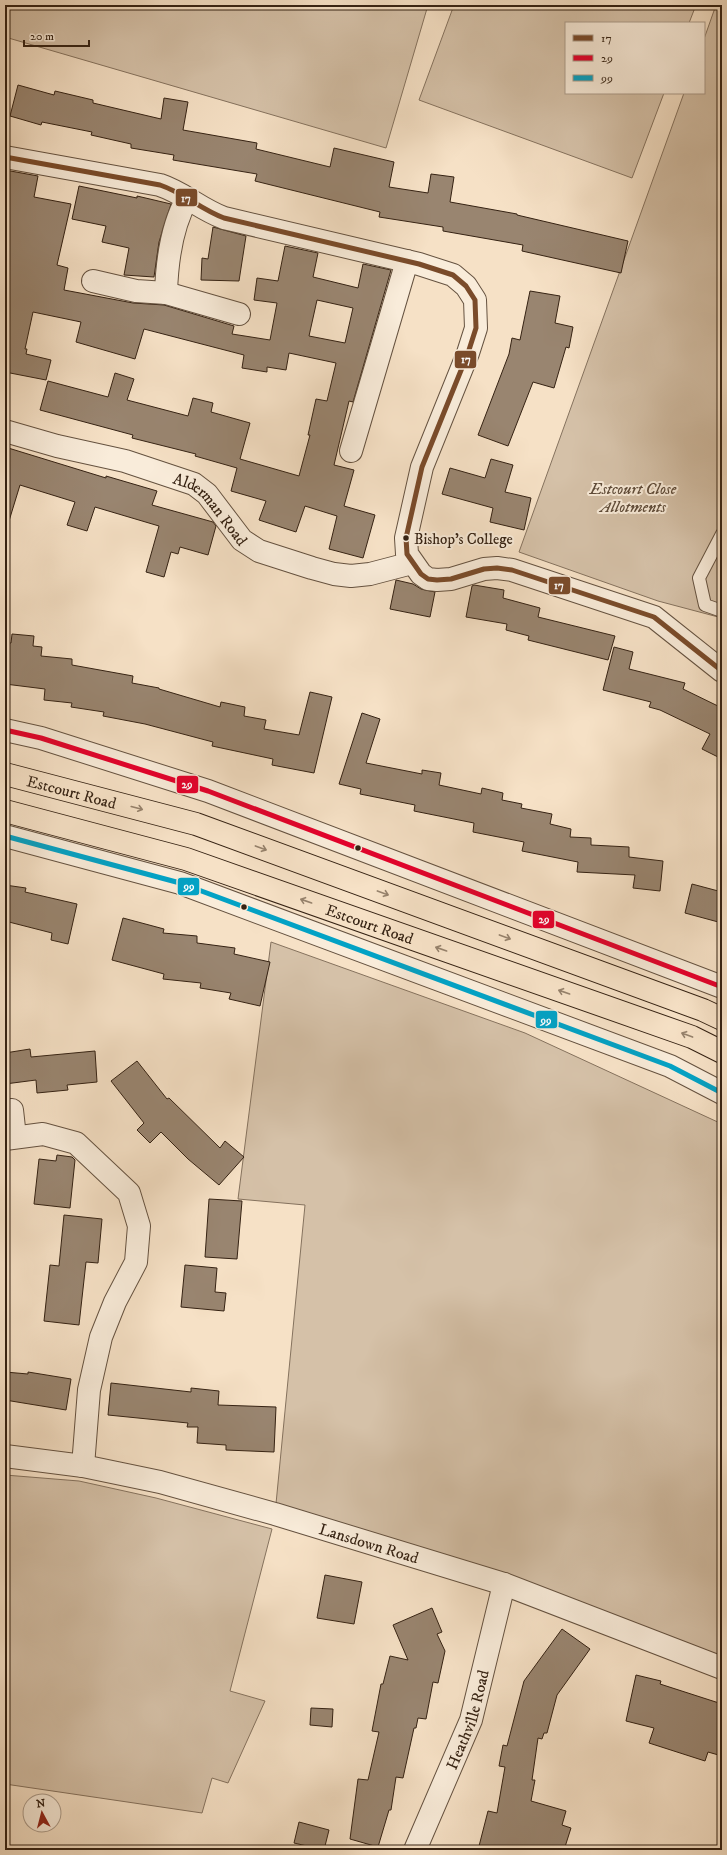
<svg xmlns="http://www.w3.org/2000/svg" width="727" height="1855" font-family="'IM FELL DW Pica',serif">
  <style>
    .green { fill: #d5c1a8; stroke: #85725e }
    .building { fill: #998570; stroke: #352213; fill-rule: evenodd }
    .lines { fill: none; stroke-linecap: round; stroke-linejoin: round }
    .lane-casing { stroke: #655240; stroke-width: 14 }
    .street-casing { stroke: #655240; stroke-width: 24 }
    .primary-casing { stroke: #352213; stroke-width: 24 }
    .lane { stroke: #f9ecda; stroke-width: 12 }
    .street { stroke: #f9ecda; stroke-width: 22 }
    .primary { stroke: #f6e1c6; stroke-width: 22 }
    .bus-1-casing { stroke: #f9ecda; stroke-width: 8 }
    .bus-2-casing { stroke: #f9ecda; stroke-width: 8 }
    .bus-3-casing { stroke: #f9ecda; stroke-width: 8 }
    .bus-1 { stroke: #7a4b2a; stroke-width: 5 }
    .bus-2 { stroke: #e4002b; stroke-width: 5 }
    .bus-3 { stroke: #03a2c5; stroke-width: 5 }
    .oneway { stroke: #96826c }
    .bus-dot { fill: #352213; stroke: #f9ecda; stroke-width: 1.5 }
    .labels { text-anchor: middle; stroke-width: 4; stroke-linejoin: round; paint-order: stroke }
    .bus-label { font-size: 15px; fill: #352213; stroke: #f9ecda; text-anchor: start }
    .park-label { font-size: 16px; font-style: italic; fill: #5d4a38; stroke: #f9ecda }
    .street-label { font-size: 16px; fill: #352213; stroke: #f9ecda }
    .line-badge { stroke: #f9ecda; stroke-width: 1.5 }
    .badge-label { font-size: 11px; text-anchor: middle; font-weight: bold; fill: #fff }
  </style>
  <rect width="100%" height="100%" fill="#f6e1c6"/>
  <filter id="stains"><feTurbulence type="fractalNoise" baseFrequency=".005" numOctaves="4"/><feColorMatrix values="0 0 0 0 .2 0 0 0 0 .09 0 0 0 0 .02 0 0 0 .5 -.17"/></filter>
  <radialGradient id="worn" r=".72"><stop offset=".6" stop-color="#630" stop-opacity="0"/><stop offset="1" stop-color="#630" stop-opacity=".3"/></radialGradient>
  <path class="green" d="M5 5H428L386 148 5 37Z
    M454 5H696L689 23H566V93H664L632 178 419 100Z
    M716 5H722V618L658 601 519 552 684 93H704V39Z
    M271 942 525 1033 722 1124V1668L275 1514 305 1205 238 1199Z
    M5 1475 79 1481 156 1498 272 1529 230 1691 265 1701 228 1783 212 1778 202 1813 5 1784Z"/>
  <path class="building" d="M18 85 54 95 55 91 93 100V103L161 119 164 98 188 102 183 130 257 143 256 149 330 167 334 148 394 162 389 187 428 193 431 174 454 177 450 202 517 214V215L628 241 621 273 522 251 523 245 443 231V227L379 217 380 212 255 181 257 174 173 160 174 155 131 148V144L91 135 92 132 42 122 41 125 10 116Z
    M5 170 38 176 34 197 71 204 57 265 68 268 64 290 133 303 164 305 234 326 232 334 270 340 277 303 254 300 257 278 278 281 285 246 318 253 313 277 358 288 363 264 391 270 353 402 349 401 334 465 354 470 344 506 375 515 363 558 329 549 337 516 305 506 296 532 259 520 266 501 231 491 237 468 195 456 196 454 132 438 133 435 40 410 48 381 108 397 115 373 134 379 127 400 188 416 193 398 213 403 211 412 250 423 240 459 299 476 310 435H308L316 399 327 401 336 363 289 353 286 370 267 367V372L242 368 244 355 144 329 135 359 76 342 81 322 33 312 25 349H27L26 354 51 360 46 380 5 372ZM317 300 353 308 345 343 309 336Z
    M79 186 137 198V196L171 204 159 242 154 277 124 275 129 248 102 242 106 226 72 219Z
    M213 227 246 236 239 281 201 280 202 258 208 259Z
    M530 291 560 296 555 323 573 327 569 348 566 347 554 388 533 382 508 446 478 435 509 354 512 338 520 340Z
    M5 447 106 478V476L157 491 152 505 213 522 216 526 208 555 180 547 178 554 171 552 164 577 146 572 159 526 95 507 87 531 67 525 75 502 20 485 9 521H5Z
    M491 459 513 465 505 492 531 498 524 530 490 522 493 508 442 494 450 468 485 478Z
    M396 580 413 584 421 589 435 592 430 617 390 609Z
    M474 585 504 590 503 598 540 608 538 617 615 636 608 660 528 640 529 636 506 630 507 624 466 617 472 586Z
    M12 634 34 636 33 646 42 647 41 656 72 659V665L133 676 132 683 159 688V689L220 707 221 702 245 707 244 716 266 720 264 729 299 735 310 692 332 697 314 773 272 765 273 759 212 746 213 742 145 724 103 716 104 712 71 707 72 703 44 700 45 689 5 684V643H11Z
    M614 647 633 652 629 669 685 683 683 689 722 708V759L702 749 710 734 660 710 649 707 651 702 603 690Z
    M362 713 380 719 366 763 422 774V770L441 773 439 785 481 794 482 788 503 793 502 800 522 804 521 808 552 814 550 824 571 829 570 837 591 838V845L629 847V857L663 861 660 891 633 888 635 875 577 872 578 862 522 851 524 842 473 832 474 823 414 811 415 805 360 794 361 789 339 784Z
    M692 884 722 892V923L685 913Z
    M5 885 26 888 25 892 77 904 68 944 51 940 52 933 5 921Z
    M123 918 164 929 163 933 197 936V943L235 948 234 954 270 962 260 1006 229 999 231 993 200 988 201 983 163 979 164 974 112 960Z
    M30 1049 31 1057 95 1051 97 1082 67 1085 68 1090 37 1093 36 1080 5 1084V1053Z
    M137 1061 167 1099 169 1098 220 1148 225 1141 244 1157 219 1185 188 1159 161 1132 150 1143 137 1130 144 1123 111 1081Z
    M57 1155 72 1157 75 1160 70 1208 34 1204 39 1159 56 1161Z
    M209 1199 242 1201 237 1259 205 1257Z
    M64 1215 102 1219 98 1263 86 1262 79 1325 44 1321 50 1265 59 1266Z
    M185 1265 217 1268 215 1292 226 1293 224 1311 181 1307Z
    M5 1372 28 1374V1372L71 1379 66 1410 5 1400Z
    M111 1383 191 1392V1388L219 1391 218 1405 276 1407 274 1452 226 1450V1445L197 1443 198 1427H187L188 1423 108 1415Z
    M325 1575 362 1582 354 1624 317 1618Z
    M432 1608 442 1632 437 1634 445 1651 438 1683 433 1682 426 1719 418 1718 416 1728H414L403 1778 396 1777 391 1810H389L378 1847 350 1839 358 1779 368 1780 379 1732 372 1731 381 1684H383L390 1656 408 1660 393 1625Z
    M562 1629 590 1649 557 1695 547 1733H544L542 1739 538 1738 532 1780H535L531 1801 566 1811 562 1825 571 1828 564 1850H478L488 1811 497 1813 505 1767 499 1766 503 1745 507 1746 524 1681Z
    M636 1675 661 1681 660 1684 722 1704V1756L708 1752 705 1761 649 1743 654 1728 626 1721Z
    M311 1708 333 1709 332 1727 310 1725Z
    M299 1822 329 1830 324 1850 294 1843Z"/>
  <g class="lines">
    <defs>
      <path id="lane" d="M722 534 699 578 705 605 722 611"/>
      <g id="street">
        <path d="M5 157 160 185C184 193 200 209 224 218L419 264 453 275 466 286 475 300 476 328 468 353 422 467 406 538 407 554 421 574 428 579 437 580 451 579 484 569 497 568 512 570 654 617 722 671"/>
        <path d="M93 281 136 291 166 293 239 314"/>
        <path d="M166 293C167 261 171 227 187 199"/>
        <path id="s1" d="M5 431 57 446 125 461 194 484 207 494 242 540 259 551 312 568 334 574 351 576 370 574 412 563"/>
        <path d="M351 451 407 261"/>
        <path d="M5 730 41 738 208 791 722 987"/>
        <path d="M5 836 180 883 670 1066 722 1093"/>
        <path d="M12 1110 15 1137"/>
        <path d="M5 1139 43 1134 76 1143 129 1193 139 1226 136 1262 115 1302 101 1337 89 1390 83 1466"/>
        <path id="s2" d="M5 1456 83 1466 160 1482 275 1514 504 1584 722 1668"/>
        <path id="s3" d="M415 1850 471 1720 504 1584"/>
      </g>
      <g id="primary">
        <path id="s4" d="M5 774 196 824 703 1010 722 1019"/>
        <path id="s5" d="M5 811 186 859 692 1037 722 1052"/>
      </g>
    </defs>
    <use href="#lane" class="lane-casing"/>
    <use href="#street" class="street-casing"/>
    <use href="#primary" class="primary-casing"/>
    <use href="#lane" class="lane"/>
    <use href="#street" class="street"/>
    <use href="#primary" class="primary"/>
    <defs>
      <path id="bus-1" d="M5 157 160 185C184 193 200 209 224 218L419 264 453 275 466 286 475 300 476 328 468 353 422 467 406 538 407 554 421 574 428 579 437 580 451 579 484 569 497 568 512 570 654 617 722 671"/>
      <path id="bus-2" d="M5 730 41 738 208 791 722 987"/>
      <path id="bus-3" d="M5 836 180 883 670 1066 722 1093"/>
    </defs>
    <use href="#bus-1" class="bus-1-casing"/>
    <use href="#bus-2" class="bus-2-casing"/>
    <use href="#bus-3" class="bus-3-casing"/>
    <use href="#bus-1" class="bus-1"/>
    <use href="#bus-2" class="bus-2"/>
    <use href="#bus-3" class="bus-3"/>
  </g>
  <defs><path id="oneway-shaft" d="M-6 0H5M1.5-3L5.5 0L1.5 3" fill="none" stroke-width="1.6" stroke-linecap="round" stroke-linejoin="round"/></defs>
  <g class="oneway">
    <use href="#oneway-shaft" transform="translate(137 808) rotate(15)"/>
    <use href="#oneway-shaft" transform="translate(261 848) rotate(20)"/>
    <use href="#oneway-shaft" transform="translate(383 893) rotate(20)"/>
    <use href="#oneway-shaft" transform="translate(306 901) rotate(-161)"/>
    <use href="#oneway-shaft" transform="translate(505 937) rotate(20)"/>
    <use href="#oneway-shaft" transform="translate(441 949) rotate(-161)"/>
    <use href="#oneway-shaft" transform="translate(564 992) rotate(-161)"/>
    <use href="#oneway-shaft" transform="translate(687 1035) rotate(-160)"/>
  </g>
  <g class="bus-dot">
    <circle cx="406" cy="538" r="3.5"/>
    <circle cx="358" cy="848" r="3.5"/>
    <circle cx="244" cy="907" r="3.5"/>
  </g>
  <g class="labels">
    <g class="bus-label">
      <text x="414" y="544">Bishop's College</text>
    </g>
    <g class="park-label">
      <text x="633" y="494">Estcourt Close<tspan x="633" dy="18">Allotments</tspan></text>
    </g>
    <g class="street-label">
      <text dy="6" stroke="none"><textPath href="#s1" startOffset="225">Alderman Road</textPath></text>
      <text dy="6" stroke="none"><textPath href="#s4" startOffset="69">Estcourt Road</textPath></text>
      <text dy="6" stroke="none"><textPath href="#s5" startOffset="382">Estcourt Road</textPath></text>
      <text dy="6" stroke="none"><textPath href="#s2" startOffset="375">Lansdown Road</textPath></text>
      <text dy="6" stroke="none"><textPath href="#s3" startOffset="141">Heathville Road</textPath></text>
    </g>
  </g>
  <g class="line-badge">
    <rect x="175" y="188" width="23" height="19" rx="4" fill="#7a4b2a"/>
    <rect x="454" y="350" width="23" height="19" rx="4" fill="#7a4b2a"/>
    <rect x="548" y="576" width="23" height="19" rx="4" fill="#7a4b2a"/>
    <rect x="176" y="775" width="23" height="19" rx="4" fill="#e4002b"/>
    <rect x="177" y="877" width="23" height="19" rx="4" fill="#03a2c5"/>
    <rect x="532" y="910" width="23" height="19" rx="4" fill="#e4002b"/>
    <rect x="535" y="1010" width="23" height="19" rx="4" fill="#03a2c5"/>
  </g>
  <g class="badge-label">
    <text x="186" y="202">17</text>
    <text x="466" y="363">17</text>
    <text x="559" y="589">17</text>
    <text x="187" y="788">29</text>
    <text x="189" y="890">99</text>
    <text x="544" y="923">29</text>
    <text x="546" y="1024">99</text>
  </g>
  <rect width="727" height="1855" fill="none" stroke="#f6e1c6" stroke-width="20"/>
  <rect x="6" y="6" width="715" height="1843" fill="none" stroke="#352213" stroke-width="2"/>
  <rect x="10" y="10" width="707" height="1835" fill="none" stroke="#352213"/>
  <rect x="565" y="22" width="140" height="72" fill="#f9ecda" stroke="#ab9b8a"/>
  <rect x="573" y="35" width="20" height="6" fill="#7a4b2a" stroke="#ab9b8a"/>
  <text x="601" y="42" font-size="12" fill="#352213">17</text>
  <rect x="573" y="55" width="20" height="6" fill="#e4002b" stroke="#ab9b8a"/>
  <text x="601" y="62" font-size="12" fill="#352213">29</text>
  <rect x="573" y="75" width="20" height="6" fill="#03a2c5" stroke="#ab9b8a"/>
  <text x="601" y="82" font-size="12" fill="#352213">99</text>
  <g transform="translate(42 1813) rotate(353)"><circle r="19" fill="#f9ecda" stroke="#ab9b8a"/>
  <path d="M0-3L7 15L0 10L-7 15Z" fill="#8f2418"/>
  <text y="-6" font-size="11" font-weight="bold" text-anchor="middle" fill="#352213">N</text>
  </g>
  <path d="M24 40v6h65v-6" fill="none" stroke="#352213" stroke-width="2"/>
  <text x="30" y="40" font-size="12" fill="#352213" stroke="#f9ecda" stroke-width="3" paint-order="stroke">20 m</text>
  <rect width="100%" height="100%" filter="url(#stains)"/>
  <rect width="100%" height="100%" fill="url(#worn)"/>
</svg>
